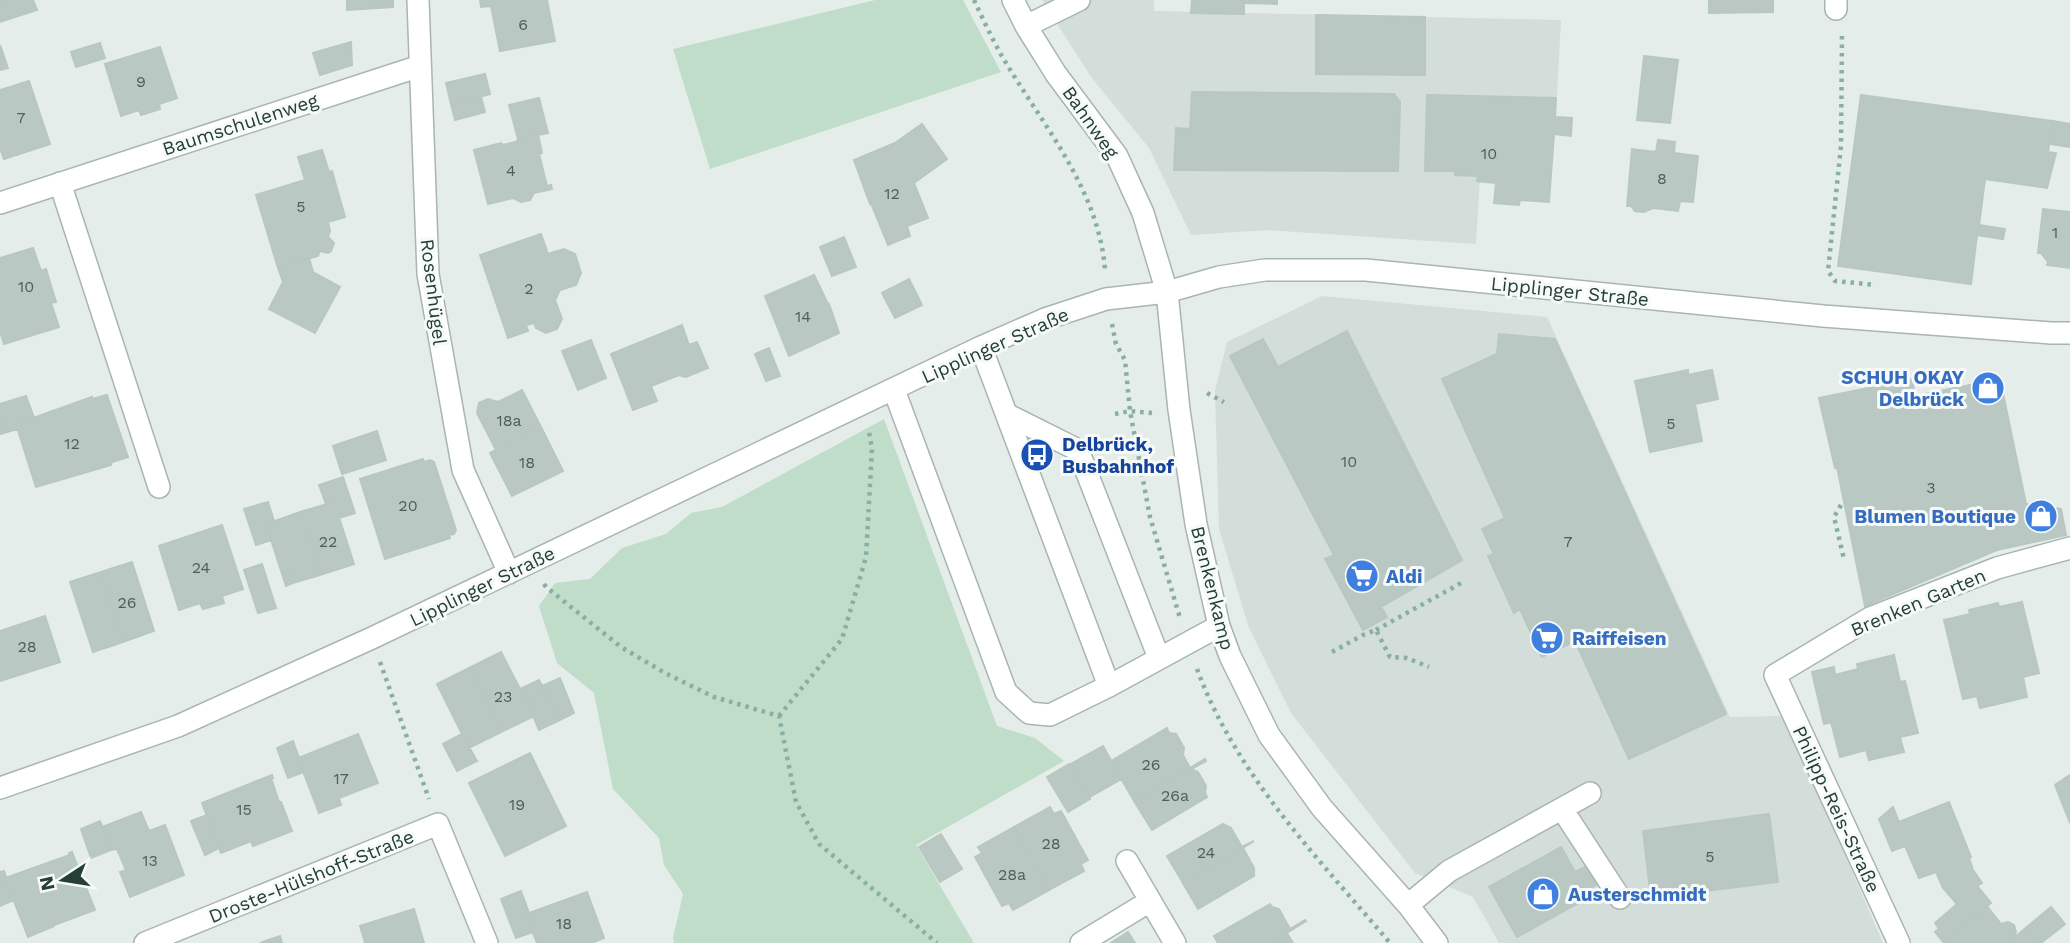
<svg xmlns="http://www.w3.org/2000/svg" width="2070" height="943" font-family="'Work Sans',sans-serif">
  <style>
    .built { fill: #d3ddd9 }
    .green { fill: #bfddc8 }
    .building { fill: #bac8c3; stroke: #b8c7c1; stroke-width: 2 }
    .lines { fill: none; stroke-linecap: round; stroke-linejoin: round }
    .minor-casing { stroke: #a8b5b1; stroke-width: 24 }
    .path { stroke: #87afa4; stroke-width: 4.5; stroke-dasharray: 3.5 5; stroke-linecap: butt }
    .minor { stroke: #fff; stroke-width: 21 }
    .labels { text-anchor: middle; stroke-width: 6; stroke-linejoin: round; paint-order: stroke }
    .number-label { font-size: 16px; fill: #4a615b }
    .street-label { font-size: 19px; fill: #253f38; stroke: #f6faf8 }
    .shop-label { font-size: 19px; font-weight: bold; fill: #366cbe; stroke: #f6faf8; text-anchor: start }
    .transit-label { font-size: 19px; font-weight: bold; fill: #164399; stroke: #f6faf8; text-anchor: start }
  </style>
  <rect width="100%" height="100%" fill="#e5edea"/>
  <path class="built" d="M1042 0H1154V11L1561 20 1555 132 1483 128 1476 244 1268 230 1191 235 1149 148 1091 77Z
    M1322 296 1547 317 1730 717 1785 716 1883 943H1499L1473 897 1415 873 1291 713 1249 628 1219 529 1215 391 1227 342Z"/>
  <path class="green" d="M875 0H963L1001 72 710 169 673 49Z
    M884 419 997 726 1035 738 1064 761 916 845 974 943H674L673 938 683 894 664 865 659 838 613 789 594 693 557 663 539 606 555 583 590 579 622 548 666 534 691 513 722 507Z"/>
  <path class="building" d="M0 0H33L37 10 0 22Z
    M347 0H393V7L347 10Z
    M480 0H547L555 41 500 51 491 6 481 7Z
    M1192 0H1244V14L1191 13Z
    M1244 0H1277V4L1244 3Z
    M1709 0H1773V12L1709 13Z
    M1316 15 1425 17V75L1316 74Z
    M351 42 352 65 320 75 313 53Z
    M100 43 105 58 76 67 71 52Z
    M0 45 8 68 0 70Z
    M160 47 177 98 159 104 160 109 141 115 139 110 121 116 105 64Z
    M1644 56 1678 60 1670 123 1637 120Z
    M485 74 490 94 451 104 446 83Z
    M29 81 50 144 4 159 0 148V90Z
    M1192 92 1394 94 1400 102 1398 171 1174 170 1176 128 1190 129Z
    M1427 95 1556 98 1555 117 1572 118 1571 136 1554 134 1549 202 1520 200 1519 205 1494 203 1496 183 1477 181 1478 176 1455 175V171H1425Z
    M1861 95 2053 121 2048 152 2056 153 2047 188 1985 179 1979 225 2005 229 2003 239 1977 235 1971 284 1838 266Z
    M481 97 485 112 455 120 451 104Z
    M539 98 548 133 518 139 509 105Z
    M2053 121 2070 124V147L2050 144Z
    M922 124 947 159 914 183 928 218 907 226 910 236 888 245 871 203 870 204 854 160 895 143Z
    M538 134 542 153 539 154 547 186 551 185 552 189 534 193 530 200 521 202 513 198 488 204 474 150 501 143 503 145 516 142 518 139Z
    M1658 140 1675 142 1674 153 1698 156 1693 202 1680 201 1678 211 1653 208 1644 212 1635 211 1631 206H1627L1632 149 1656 152Z
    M322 150 329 172 332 171 345 217 328 222 330 231 328 237 334 243 331 251 328 253 320 251 318 256 278 268 256 195 305 180 298 157Z
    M2043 209 2070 212V268L2047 265 2048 262 2041 253H2038Z
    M541 234 548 254 564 249 575 254 581 273 576 285 560 290 555 300 562 319 557 329 546 333 536 328 534 323 526 325 528 331 508 338 480 255Z
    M844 237 856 267 832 276 820 247Z
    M33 248 41 271 46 269 56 302 51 303 59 327 4 344 0 331V258Z
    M309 258 313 272 340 287 315 333 269 309 283 282 278 268Z
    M814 275 828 304H829L839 333 789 356 765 296Z
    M909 279 922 305 895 318 882 293Z
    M682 325 689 345 697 342 708 368 686 377 679 375 651 386 657 401 633 410 611 354Z
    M1347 331 1462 560 1381 607 1387 617 1363 630 1325 559 1334 555 1230 356 1263 339 1278 367Z
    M1499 334 1555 339 1726 714 1629 759 1575 641 1542 657 1520 609 1514 613 1488 556 1494 554 1482 529 1505 518 1442 379 1497 354Z
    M591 340 606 378 578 390 562 351Z
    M769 348 780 376 766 381 755 354Z
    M1688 370V375L1712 370 1718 399 1695 404 1702 441 1650 452 1635 381Z
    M1912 379 1915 396 2000 379 2026 504 2061 509 2066 535 1997 550 1865 606 1837 467 1835 468 1819 398Z
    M522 390 541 427 496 450 477 413 479 403 488 399 498 402Z
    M107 395 128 457 112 462 111 465 36 487 16 424 92 397V399Z
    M26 396 34 418 16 424 17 429 1 434 0 404Z
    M541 427 563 471 512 496 490 453Z
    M377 431 386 460 342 474 333 446Z
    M423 459 424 462 430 460 434 462 456 530 454 534 449 535 450 538 385 559 360 479Z
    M343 477 355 513 339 518 334 502 326 504 319 485Z
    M268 502 274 521 266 524 271 540 256 545 244 509Z
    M334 502 354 564 320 575 300 512Z
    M300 512 320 575 296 582 291 567 283 570 288 585 286 586 266 524Z
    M222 525 243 589 222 596 224 603 203 609 200 603 179 610 159 546Z
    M132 562 154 631 123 642 101 572Z
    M262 564 276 608 258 613 244 570Z
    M291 567 296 582 288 585 283 570Z
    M101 572 123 642 93 652 70 582Z
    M2022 602 2039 673 2023 677 2027 697 1980 708 1977 696 1963 699 1944 620 1970 614 1969 610 1998 603 1999 607Z
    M45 616 60 662 0 681V631Z
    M501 652 534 716 501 732 469 668Z
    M1894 655 1900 682 1905 681 1918 733 1900 737 1904 752 1869 760 1866 750 1840 757 1831 722 1824 724 1812 672 1834 667 1835 675 1858 669 1857 664Z
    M469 668 501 732 469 748 437 684Z
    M560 678 574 713 560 720 542 686Z
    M539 680 546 693 527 702 520 689Z
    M546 693 560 720 539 730 527 702Z
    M1167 728 1169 733 1176 734 1184 748 1183 755 1190 768 1134 801 1111 761Z
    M358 734 378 783 339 798 341 805 319 813 298 758Z
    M462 734 477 761 457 771 443 744Z
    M293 741 304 772 288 778 277 748Z
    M1103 746 1121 779 1090 797 1071 764Z
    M530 753 566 826 505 856 469 783Z
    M1205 759 1206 761 1191 769 1198 772 1206 786 1205 793 1207 797 1152 830 1134 801Z
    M1069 764 1090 799 1068 812 1047 777Z
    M272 775 273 778H271L279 802H281L292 831 253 846 251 841 221 853 202 803Z
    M2070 775V823L2055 785Z
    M1949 802 1971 857 1969 858 1973 870 1982 883 1977 886 1991 903 1944 943 1935 932 1939 929 1935 923 1957 904 1943 888 1936 872 1919 878 1905 846 1892 851 1879 819 1893 807 1899 822Z
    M1050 807 1054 814 1061 811 1088 860 1081 864 1084 871 1049 890 1014 827Z
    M141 812 149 831 165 825 184 875 130 897 120 872 126 870 117 849 111 850 102 827Z
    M1769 814 1778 882 1651 898 1643 831Z
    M207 815 219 848 205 855 191 821Z
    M100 821 111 850 91 858 81 829Z
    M1223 824 1231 828 1242 847 1254 841 1183 883 1167 856Z
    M1014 827 1049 890 1013 910 1009 903 1002 906 975 857 982 853 978 847Z
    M941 834 962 869 940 882 919 847Z
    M1254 841 1243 848 1254 868V876L1198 909 1183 883Z
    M1561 847 1575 872 1591 864 1601 882 1586 891 1589 897 1517 937 1489 887Z
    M72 852 95 910 54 925V926L28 937 5 878 70 855 69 853Z
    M4 871 6 877 5 878 14 900 0 906V872Z
    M521 891 529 913 526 914 533 932 516 938 501 899Z
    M587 892 604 938 591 943H537L526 914Z
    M1270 904 1272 907 1279 909 1290 929 1305 920 1306 921 1270 943H1218L1214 936Z
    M1987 906 2001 924 2008 922 2014 925 2016 932 2014 938 2027 927 2041 943H1944Z
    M2051 907 2065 924 2041 943 2027 927Z
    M414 909 424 943H365L360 926Z
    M1128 932 1135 943H1111Z
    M1287 933 1293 943H1270Z
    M280 936 282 943H260Z"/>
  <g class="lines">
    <defs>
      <path id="minor" d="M418 0 428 274 463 470 509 573
        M1013 0 1026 26 1056 74 1117 156 1143 213 1167 292 1179 410 1196 524 1219 626 1230 656 1269 735 1322 808 1408 905 1437 943
        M1836 0V9
        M1026 26 1079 0
        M60 183 159 487
        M0 203 420 66
        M981 347 1109 686
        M894 390 1006 692 1029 713 1050 715 1109 686 1219 626
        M1008 415 1078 450 1159 658
        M0 788 178 726 372 638 981 347 1045 319 1106 299 1167 292 1219 277 1265 270H1366L1823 316 2051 333H2070
        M1562 809 1620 898
        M1127 861 1175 943
        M1408 905 1449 871 1590 793
        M145 943 438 824 487 943
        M1081 943 1150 901
        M1899 943 1775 675 1870 618 1997 568 2070 548"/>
    </defs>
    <use href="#minor" class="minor-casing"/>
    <path class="path" d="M974 0C983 19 992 39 1003 58 1042 124 1100 191 1105 271
      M1842 36 1841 146 1828 271 1835 281 1876 285
      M1112 324 1116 344 1125 360 1130 411 1150 517 1180 618
      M1207 393 1224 402
      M1115 414 1130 411 1152 413
      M1841 505 1834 517 1844 559
      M544 584 546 587 621 647 665 673 714 697 779 716 796 802 819 844 937 943
      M1376 630 1463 582
      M1332 652 1363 635 1376 630 1390 657 1407 658 1429 667
      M380 662 429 799
      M1197 669C1236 775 1318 858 1390 943
      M779 716 842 639 866 557 872 449 869 432"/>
    <use href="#minor" class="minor"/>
  </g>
  <defs>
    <symbol id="shop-disc" viewBox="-11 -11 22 22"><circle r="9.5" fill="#3f7fe0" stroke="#f6faf8"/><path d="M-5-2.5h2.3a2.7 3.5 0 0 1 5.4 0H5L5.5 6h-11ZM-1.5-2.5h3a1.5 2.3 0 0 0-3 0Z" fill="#fff"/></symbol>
    <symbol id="bus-disc" viewBox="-11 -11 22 22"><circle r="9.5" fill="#1a4fb4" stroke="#f6faf8"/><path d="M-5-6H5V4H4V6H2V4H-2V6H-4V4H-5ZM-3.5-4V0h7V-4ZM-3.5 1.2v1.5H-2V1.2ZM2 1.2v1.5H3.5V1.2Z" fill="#fff"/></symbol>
    <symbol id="supermarket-disc" viewBox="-11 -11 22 22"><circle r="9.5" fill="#3f7fe0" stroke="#f6faf8"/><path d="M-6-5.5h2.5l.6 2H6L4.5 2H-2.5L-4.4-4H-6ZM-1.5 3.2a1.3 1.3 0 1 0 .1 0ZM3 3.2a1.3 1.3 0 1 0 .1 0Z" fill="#fff"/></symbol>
  </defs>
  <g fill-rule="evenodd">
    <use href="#shop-disc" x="1969" y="369" width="38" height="38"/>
    <use href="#bus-disc" x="1018" y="436" width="38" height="38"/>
    <use href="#shop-disc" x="2022" y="497" width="38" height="38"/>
    <use href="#supermarket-disc" x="1343" y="557" width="38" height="38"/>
    <use href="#supermarket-disc" x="1528" y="619" width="38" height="38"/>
    <use href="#shop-disc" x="1524" y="875" width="38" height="38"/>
  </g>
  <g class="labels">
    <g class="number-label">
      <text x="523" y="30">6</text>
      <text x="141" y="87">9</text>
      <text x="21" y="123">7</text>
      <text x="1489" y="159">10</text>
      <text x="511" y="176">4</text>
      <text x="1662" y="184">8</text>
      <text x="892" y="199">12</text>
      <text x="301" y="212">5</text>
      <text x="2055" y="238">1</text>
      <text x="26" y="292">10</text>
      <text x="529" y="294">2</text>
      <text x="803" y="322">14</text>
      <text x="509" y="426">18a</text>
      <text x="1671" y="429">5</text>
      <text x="72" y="449">12</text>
      <text x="1349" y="467">10</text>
      <text x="527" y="468">18</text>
      <text x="1931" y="493">3</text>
      <text x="408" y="511">20</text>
      <text x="328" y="547">22</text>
      <text x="1568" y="547">7</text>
      <text x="201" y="573">24</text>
      <text x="127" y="608">26</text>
      <text x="27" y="652">28</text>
      <text x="503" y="702">23</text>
      <text x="1151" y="770">26</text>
      <text x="341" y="784">17</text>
      <text x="1175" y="801">26a</text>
      <text x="517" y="810">19</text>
      <text x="244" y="815">15</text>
      <text x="1051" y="849">28</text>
      <text x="1206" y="858">24</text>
      <text x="1710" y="862">5</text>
      <text x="150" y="866">13</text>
      <text x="1012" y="880">28a</text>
      <text x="564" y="929">18</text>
    </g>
    <g class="street-label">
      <text transform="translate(1091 122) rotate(55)" y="7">Bahnweg</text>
      <text transform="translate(240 124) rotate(-18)" y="7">Baumschulenweg</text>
      <text transform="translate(1570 291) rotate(6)" y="7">Lipplinger Straße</text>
      <text transform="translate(434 292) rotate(83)" y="7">Rosenhügel</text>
      <text transform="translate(995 345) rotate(-24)" y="7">Lipplinger Straße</text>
      <text transform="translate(482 586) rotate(-26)" y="7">Lipplinger Straße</text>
      <text transform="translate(1213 588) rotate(76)" y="7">Brenkenkamp</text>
      <text transform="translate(1918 602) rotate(-23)" y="7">Brenken Garten</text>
      <text transform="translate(1837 809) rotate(65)" y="7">Philipp-Reis-Straße</text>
      <text transform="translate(311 876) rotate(-22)" y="7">Droste-Hülshoff-Straße</text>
    </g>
    <g class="shop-label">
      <text x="1964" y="384" text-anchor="end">SCHUH OKAY<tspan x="1964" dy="22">Delbrück</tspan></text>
      <text x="2016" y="523" text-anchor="end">Blumen Boutique</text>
      <text x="1386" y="583">Aldi</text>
      <text x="1572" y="645">Raiffeisen</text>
      <text x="1568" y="901">Austerschmidt</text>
    </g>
    <g class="transit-label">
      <text x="1062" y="451">Delbrück,<tspan x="1062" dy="22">Busbahnhof</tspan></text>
    </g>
  </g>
  <g transform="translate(63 880) rotate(258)" stroke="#f6faf8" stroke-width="5" paint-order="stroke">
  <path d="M0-5L12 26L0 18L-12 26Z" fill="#253f38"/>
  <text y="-10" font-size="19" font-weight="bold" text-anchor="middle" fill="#253f38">N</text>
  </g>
</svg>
